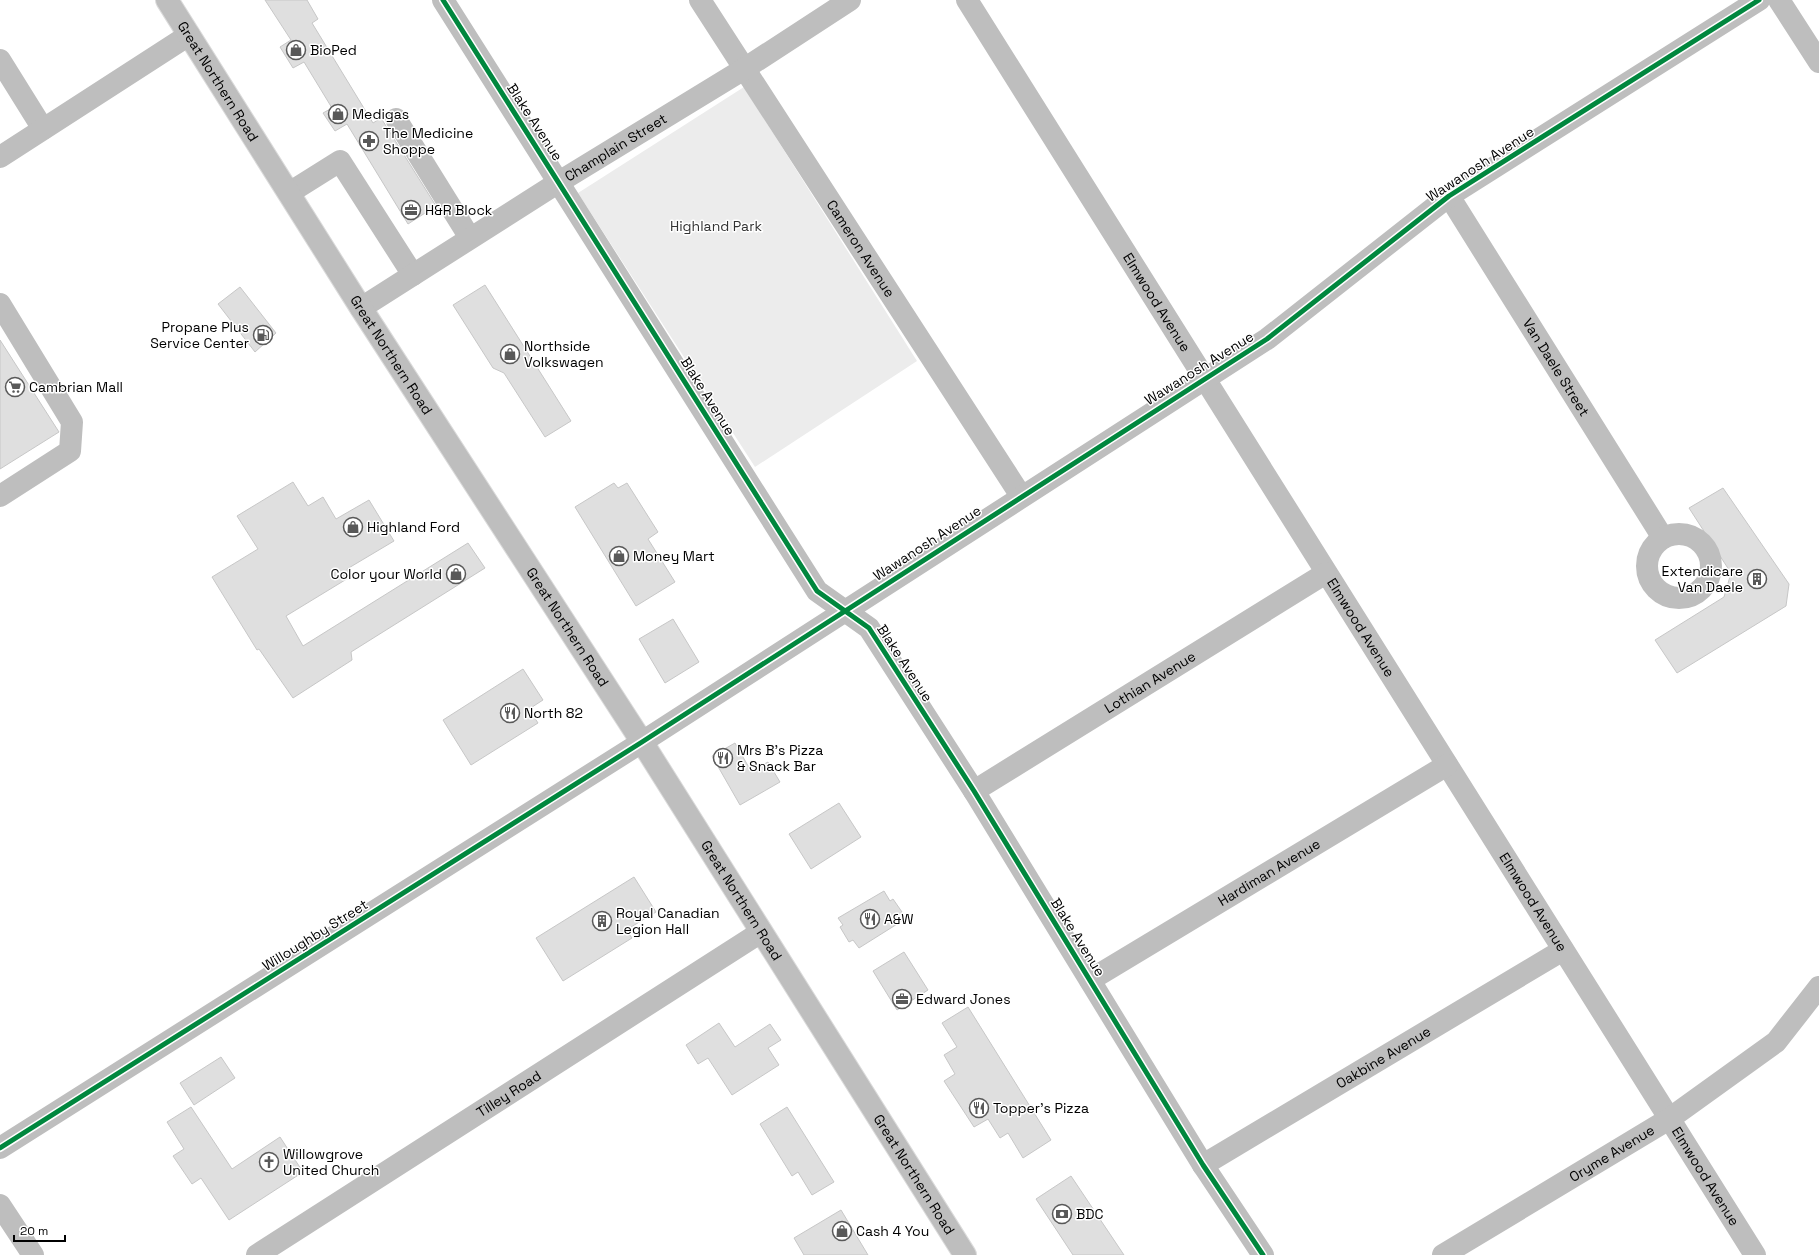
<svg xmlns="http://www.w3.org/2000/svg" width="1819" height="1255" font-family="'Space Grotesk',sans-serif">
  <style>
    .green { fill: #ececec }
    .building { fill: #dfdfdf; stroke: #c7c7c7 }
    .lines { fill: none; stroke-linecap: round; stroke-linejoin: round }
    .major-casing { stroke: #dbdbdb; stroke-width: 24 }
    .minor { stroke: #bebebe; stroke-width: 22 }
    .major { stroke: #bebebe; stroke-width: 22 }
    .cycleway-casing { stroke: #fff; stroke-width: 8 }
    .cycleway { stroke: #00873e; stroke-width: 5 }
    .labels { text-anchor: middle; stroke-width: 3; stroke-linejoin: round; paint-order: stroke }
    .poi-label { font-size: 14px; fill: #000; stroke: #fff; text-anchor: start }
    .street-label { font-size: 14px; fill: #000; stroke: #fff }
    .park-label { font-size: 14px; fill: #333; stroke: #fff }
  </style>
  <rect width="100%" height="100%" fill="#fff"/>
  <path class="green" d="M744 87 917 361 755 467 578 193Z"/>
  <path class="building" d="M265 0H307L318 19 312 23 373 123 381 118 436 206 408 224 347 124 335 131 323 113 332 108 304 62 293 68 280 47 291 40Z
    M485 285 571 421 545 437 504 373 493 368 453 305Z
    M240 287 276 333 255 352 218 304Z
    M0 340 59 432 0 469Z
    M293 482 308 506 323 497 336 519 369 500 394 541 347 569 350 577 286 616 303 646 468 543 485 568 351 652 352 660 293 698 259 649 257 650 212 577 258 549 237 516Z
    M614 483 618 488 627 483 658 532 648 539 675 582 636 606 575 507Z
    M1723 488 1789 584 1786 606 1677 673 1655 640 1724 597 1731 573 1689 508Z
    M673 619 699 662 665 683 639 639Z
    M523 669 543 700 529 709 538 723 471 765 443 720Z
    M735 743 751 771 768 762 780 782 740 805 712 756Z
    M839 803 861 837 811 869 789 834Z
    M634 877 656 912 626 930 632 938 563 981 536 938Z
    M884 891 890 901 893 899 902 912 898 915 902 921 859 948 853 940 849 942 840 927 843 925 838 918Z
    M904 952 928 990 897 1010 873 971Z
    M968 1007 1051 1140 1023 1158 1008 1133 1000 1138 988 1119 974 1127 944 1081 955 1074 944 1055 957 1047 942 1023Z
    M719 1023 735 1047 770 1024 781 1040 768 1048 779 1065 732 1095 708 1058 698 1064 686 1045Z
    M221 1057 235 1078 194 1105 180 1083Z
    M191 1107 232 1169 280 1137 303 1172 229 1220 201 1178 192 1184 173 1156 184 1149 167 1122Z
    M787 1107 834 1182 812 1195 798 1172 792 1176 760 1124Z
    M1071 1176 1124 1255H1073L1036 1199Z
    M841 1210 868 1255H804L794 1238Z"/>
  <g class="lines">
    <defs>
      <g id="major">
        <path id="s10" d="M167 0 361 308 642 742 965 1255"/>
      </g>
    </defs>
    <use href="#major" class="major-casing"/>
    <g class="minor">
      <path d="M443 0 817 591 869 628 974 791 1203 1165 1263 1255"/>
      <path id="s1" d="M700 0 1021 496"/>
      <path id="s2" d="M967 0 1755 1255"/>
      <path d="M1779 0 1819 62"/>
      <path d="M0 60 43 129"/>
      <path d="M396 119 470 238"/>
      <path d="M0 157 189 35"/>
      <path d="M289 193 340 161 413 275"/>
      <path id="s3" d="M1449 196 1663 538"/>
      <path d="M0 304 72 422 70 451 0 496"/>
      <path id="s4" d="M361 308 559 182 744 69 850 0"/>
      <circle cx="1679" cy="566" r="32"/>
      <path id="s5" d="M974 791 1326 573"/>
      <path id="s6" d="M1090 980 1447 765"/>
      <path d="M0 1148 642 742 1267 339 1449 196 1759 0"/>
      <path id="s7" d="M1203 1165 1563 950"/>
      <path d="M0 1205 33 1255"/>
      <path id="s8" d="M257 1255 761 932"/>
      <path id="s9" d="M1443 1255 1669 1119 1776 1042 1819 987"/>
    </g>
    <use href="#major" class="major"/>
    <defs>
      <path id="cycleway" d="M443 0 817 591 869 628 974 791 1203 1165 1263 1255
        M0 1148 642 742 1267 339 1449 196 1759 0"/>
    </defs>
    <use href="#cycleway" class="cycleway-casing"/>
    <use href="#cycleway" class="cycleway"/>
  </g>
  <defs>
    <symbol id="shop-ring" viewBox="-11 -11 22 22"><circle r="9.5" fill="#fff" stroke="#595959" stroke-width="1.5"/><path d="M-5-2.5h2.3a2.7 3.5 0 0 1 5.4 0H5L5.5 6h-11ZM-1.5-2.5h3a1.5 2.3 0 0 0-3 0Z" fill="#595959"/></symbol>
    <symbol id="pharmacy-ring" viewBox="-11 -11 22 22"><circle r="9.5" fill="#fff" stroke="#595959" stroke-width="1.5"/><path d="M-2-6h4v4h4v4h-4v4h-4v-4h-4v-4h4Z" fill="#595959"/></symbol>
    <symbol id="office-ring" viewBox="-11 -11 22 22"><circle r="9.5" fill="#fff" stroke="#595959" stroke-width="1.5"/><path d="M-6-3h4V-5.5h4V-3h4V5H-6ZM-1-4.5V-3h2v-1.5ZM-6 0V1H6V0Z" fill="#595959"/></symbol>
    <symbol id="fuel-ring" viewBox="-11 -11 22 22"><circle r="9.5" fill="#fff" stroke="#595959" stroke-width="1.5"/><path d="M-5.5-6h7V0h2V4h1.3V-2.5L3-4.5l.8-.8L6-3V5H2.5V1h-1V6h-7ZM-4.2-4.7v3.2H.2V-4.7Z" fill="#595959"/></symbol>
    <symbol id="supermarket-ring" viewBox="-11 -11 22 22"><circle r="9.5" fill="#fff" stroke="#595959" stroke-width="1.5"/><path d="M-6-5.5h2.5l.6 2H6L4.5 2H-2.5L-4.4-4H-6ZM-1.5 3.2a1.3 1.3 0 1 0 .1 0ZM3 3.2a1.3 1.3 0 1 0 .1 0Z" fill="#595959"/></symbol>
    <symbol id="building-ring" viewBox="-11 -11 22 22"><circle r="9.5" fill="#fff" stroke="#595959" stroke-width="1.5"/><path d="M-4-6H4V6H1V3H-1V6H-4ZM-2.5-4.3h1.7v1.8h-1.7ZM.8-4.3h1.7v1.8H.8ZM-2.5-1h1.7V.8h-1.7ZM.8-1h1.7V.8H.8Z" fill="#595959"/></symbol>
    <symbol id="restaurant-ring" viewBox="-11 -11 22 22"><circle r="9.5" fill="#fff" stroke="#595959" stroke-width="1.5"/><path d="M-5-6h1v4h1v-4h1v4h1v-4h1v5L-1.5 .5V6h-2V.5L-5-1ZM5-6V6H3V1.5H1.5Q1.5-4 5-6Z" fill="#595959"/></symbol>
    <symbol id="church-ring" viewBox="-11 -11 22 22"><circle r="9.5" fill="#fff" stroke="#595959" stroke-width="1.5"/><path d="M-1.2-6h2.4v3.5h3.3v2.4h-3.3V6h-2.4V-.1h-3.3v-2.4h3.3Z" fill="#595959"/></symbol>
    <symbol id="bank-ring" viewBox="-11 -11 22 22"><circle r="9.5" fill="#fff" stroke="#595959" stroke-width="1.5"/><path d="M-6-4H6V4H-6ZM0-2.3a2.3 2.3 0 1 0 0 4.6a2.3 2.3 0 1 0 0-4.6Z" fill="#595959"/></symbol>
  </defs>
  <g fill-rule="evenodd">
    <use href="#shop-ring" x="285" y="39" width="22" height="22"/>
    <use href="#shop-ring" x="327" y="103" width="22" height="22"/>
    <use href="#pharmacy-ring" x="358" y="130" width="22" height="22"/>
    <use href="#office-ring" x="400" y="199" width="22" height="22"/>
    <use href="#fuel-ring" x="252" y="324" width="22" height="22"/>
    <use href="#shop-ring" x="499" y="343" width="22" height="22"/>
    <use href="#supermarket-ring" x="4" y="376" width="22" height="22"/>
    <use href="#shop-ring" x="342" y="516" width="22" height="22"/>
    <use href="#shop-ring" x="608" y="545" width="22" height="22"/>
    <use href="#shop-ring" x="445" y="563" width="22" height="22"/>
    <use href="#building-ring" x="1746" y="568" width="22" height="22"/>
    <use href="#restaurant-ring" x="499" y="702" width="22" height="22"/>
    <use href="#restaurant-ring" x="712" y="747" width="22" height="22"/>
    <use href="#restaurant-ring" x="859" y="908" width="22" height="22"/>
    <use href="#building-ring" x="591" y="910" width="22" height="22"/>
    <use href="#office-ring" x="891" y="988" width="22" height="22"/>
    <use href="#restaurant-ring" x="968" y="1097" width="22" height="22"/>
    <use href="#church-ring" x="258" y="1151" width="22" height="22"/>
    <use href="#bank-ring" x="1051" y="1203" width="22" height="22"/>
    <use href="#shop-ring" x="831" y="1220" width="22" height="22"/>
  </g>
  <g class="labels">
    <g class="poi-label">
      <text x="310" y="55">BioPed</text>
      <text x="352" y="119">Medigas</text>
      <text x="383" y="138">The Medicine<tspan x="383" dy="16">Shoppe</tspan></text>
      <text x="425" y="215">H&amp;R Block</text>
      <text x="249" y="332" text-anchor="end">Propane Plus<tspan x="249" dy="16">Service Center</tspan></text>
      <text x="524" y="351">Northside<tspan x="524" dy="16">Volkswagen</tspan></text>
      <text x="29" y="392">Cambrian Mall</text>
      <text x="367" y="532">Highland Ford</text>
      <text x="633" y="561">Money Mart</text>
      <text x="1743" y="576" text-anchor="end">Extendicare<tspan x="1743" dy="16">Van Daele</tspan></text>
      <text x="442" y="579" text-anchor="end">Color your World</text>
      <text x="524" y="718">North 82</text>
      <text x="737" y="755">Mrs B's Pizza<tspan x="737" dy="16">&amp; Snack Bar</tspan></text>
      <text x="616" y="918">Royal Canadian<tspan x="616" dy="16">Legion Hall</tspan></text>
      <text x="884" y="924">A&amp;W</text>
      <text x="916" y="1004">Edward Jones</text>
      <text x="993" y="1113">Topper's Pizza</text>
      <text x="283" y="1159">Willowgrove<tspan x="283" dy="16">United Church</tspan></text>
      <text x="1076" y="1219">BDC</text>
      <text x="856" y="1236">Cash 4 You</text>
    </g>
    <g class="street-label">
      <text dy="5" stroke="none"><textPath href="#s10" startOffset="96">Great Northern Road</textPath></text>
      <text transform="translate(535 122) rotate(57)" y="5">Blake Avenue</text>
      <text dy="5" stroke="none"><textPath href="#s4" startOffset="301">Champlain Street</textPath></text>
      <text transform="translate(1480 164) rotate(-33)" y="5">Wawanosh Avenue</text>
      <text dy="5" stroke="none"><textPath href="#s1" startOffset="296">Cameron Avenue</textPath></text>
      <text dy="5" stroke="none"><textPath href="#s2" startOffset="357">Elmwood Avenue</textPath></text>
      <text dy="5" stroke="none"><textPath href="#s10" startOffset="420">Great Northern Road</textPath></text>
      <text dy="5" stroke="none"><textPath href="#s3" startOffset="202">Van Daele Street</textPath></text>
      <text transform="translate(1199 368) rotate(-32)" y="5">Wawanosh Avenue</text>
      <text transform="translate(708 396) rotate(58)" y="5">Blake Avenue</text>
      <text transform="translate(927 543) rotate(-33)" y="5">Wawanosh Avenue</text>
      <text dy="5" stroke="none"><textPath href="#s10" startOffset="744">Great Northern Road</textPath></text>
      <text dy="5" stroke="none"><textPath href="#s2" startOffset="741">Elmwood Avenue</textPath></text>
      <text transform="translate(905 663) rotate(57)" y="5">Blake Avenue</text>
      <text dy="5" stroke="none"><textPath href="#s5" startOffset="207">Lothian Avenue</textPath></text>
      <text dy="5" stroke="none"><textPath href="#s6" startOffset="209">Hardiman Avenue</textPath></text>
      <text dy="5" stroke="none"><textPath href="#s10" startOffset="1068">Great Northern Road</textPath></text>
      <text dy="5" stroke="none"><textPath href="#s2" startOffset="1065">Elmwood Avenue</textPath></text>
      <text transform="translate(315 935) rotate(-32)" y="5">Willoughby Street</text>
      <text transform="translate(1078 937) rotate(58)" y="5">Blake Avenue</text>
      <text dy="5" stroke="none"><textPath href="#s7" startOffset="210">Oakbine Avenue</textPath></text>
      <text dy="5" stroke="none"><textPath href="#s8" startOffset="299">Tilley Road</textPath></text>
      <text dy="5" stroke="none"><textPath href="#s9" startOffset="197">Oryme Avenue</textPath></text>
      <text dy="5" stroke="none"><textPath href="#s10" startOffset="1392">Great Northern Road</textPath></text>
      <text dy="5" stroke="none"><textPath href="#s2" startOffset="1389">Elmwood Avenue</textPath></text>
    </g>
    <g class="park-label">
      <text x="716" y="231">Highland Park</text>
    </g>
  </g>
  <path d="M14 1235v6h51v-6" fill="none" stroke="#000000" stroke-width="2"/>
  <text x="20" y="1235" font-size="12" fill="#000000" stroke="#ffffff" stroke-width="3" paint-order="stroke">20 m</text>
</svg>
